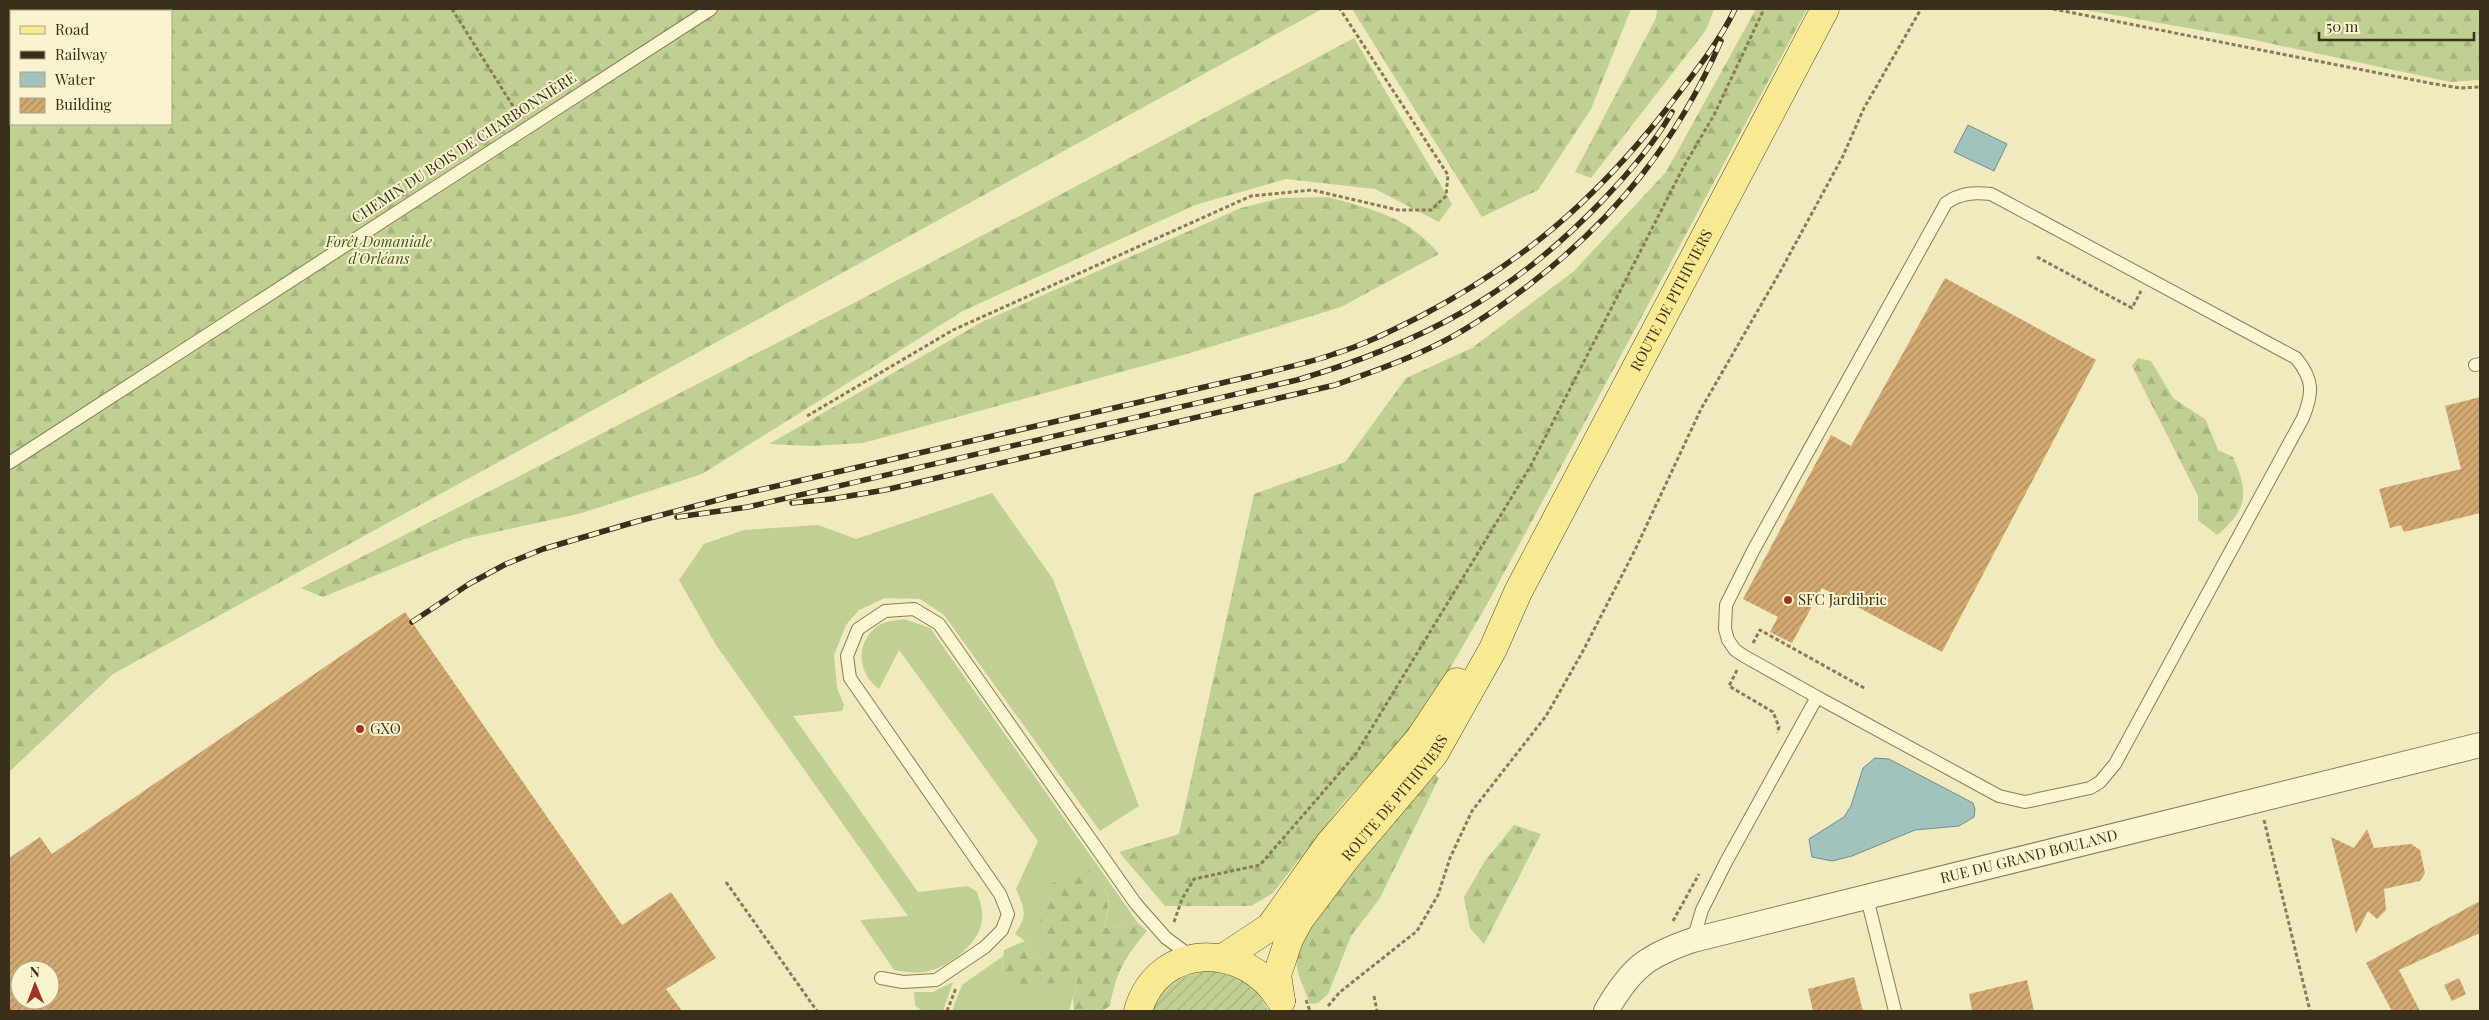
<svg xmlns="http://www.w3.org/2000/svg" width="2489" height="1020" font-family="'Playfair Display',serif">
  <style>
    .grass { fill: #bfd092 }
    .forest { fill: url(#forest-firs); fill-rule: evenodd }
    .garden { fill: url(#garden-furrows) }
    .water { fill: #a2c2be; stroke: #69918d }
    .building { fill: url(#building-hatch); fill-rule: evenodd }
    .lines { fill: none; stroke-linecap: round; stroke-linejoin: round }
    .service-casing { stroke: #8b7b55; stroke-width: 14 }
    .minor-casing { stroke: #8b7b55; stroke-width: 26 }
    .primary-casing { stroke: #58472a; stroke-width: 29 }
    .path { stroke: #8b7b55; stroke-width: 3; stroke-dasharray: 4 2.5; stroke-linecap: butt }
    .service { stroke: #fbf6d2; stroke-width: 12 }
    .minor { stroke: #fbf6d2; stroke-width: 24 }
    .primary { stroke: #f8e992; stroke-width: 28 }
    .rail-casing { stroke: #392f1b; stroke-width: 5.5 }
    .rail { stroke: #f8f3ce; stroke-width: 4; stroke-dasharray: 11; stroke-linecap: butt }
    .poi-dot { fill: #9f3421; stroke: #f8f3ce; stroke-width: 2 }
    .labels { text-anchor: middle; stroke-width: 4; stroke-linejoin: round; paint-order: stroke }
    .street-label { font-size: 15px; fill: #392f1b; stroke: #f8f3ce }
    .park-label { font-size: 15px; font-style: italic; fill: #405720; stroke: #f8f3ce }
    .poi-label { font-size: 15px; fill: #392f1b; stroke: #f8f3ce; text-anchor: start }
  </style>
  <defs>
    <pattern id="forest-firs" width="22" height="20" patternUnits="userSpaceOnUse" patternTransform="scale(1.25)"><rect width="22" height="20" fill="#bfd092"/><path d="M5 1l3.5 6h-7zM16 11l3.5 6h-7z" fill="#a5b37d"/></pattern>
    <pattern id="garden-furrows" width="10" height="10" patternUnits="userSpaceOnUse" patternTransform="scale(1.25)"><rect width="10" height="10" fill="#bfd092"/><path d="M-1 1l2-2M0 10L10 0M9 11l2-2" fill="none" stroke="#a5b37d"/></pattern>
    <pattern id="building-hatch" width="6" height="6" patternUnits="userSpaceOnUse" patternTransform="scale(1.25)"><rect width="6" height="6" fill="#d2a971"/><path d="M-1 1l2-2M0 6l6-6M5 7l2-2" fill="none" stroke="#ab8a5c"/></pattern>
  </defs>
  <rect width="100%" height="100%" fill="#f1eabe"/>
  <path class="grass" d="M992 493 1053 579 1139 806 1100 831 944 615 920 599 885 598 859 610 846 625 834 655 837 688 844 705 842 711 793 716 918 892 968 886 977 892C980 901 983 910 982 919 981 942 950 966 929 971 917 974 906 972 894 970L860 920 908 916 716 645 679 580 704 544 744 530 818 525 856 539Z
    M904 619 930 628 1138 923 1104 928C1112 894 1111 896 1088 870L1052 883 1050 956 1028 959 1025 941 1015 934C1028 914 1025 910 1016 889L1038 841 899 650 879 689C856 673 855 639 881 624 888 621 897 620 904 619Z
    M1003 956 1001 975 1081 968 1069 1011H952L962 985Z
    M953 982 943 1011H922L915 1005 914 992H933Z"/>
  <path class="forest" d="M9 9H1322L113 674 9 772ZM11 11H171V124H11Z
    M1352 9H1631L1591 109 1538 190 1482 217Z
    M1657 9H1714L1706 30 1591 178 1575 172 1656 18Z
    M1756 9H1807L1490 599 1419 722 1344 802 1273 893 1251 906H1165L1119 852 1179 834 1254 494 1345 462 1406 378 1472 348 1574 271 1666 172Z
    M2080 9H2480V80L2450 82 2250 39Z
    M1354 38 1452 204 1439 222 1375 189 1286 179 1195 205 963 311 702 474 582 513 464 539 323 597 301 588C653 408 1005 226 1354 38Z
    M1328 197C1373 210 1408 216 1439 254L1341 307 1190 353 863 443 810 446 769 444 982 322 1241 208 1281 198Z
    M2138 358 2151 361 2173 398 2206 420 2218 450 2233 457C2249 492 2248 510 2217 535L2198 520V496L2132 366Z
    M1430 770 1439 778 1380 898 1351 936 1328 994 1318 1003 1310 1004 1298 973 1296 958 1312 918Z
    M1514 825 1541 834 1484 944 1470 928 1464 897 1485 861Z
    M1089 869C1111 897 1111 894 1104 928L1138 923 1147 931C1125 957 1116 972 1110 1006L1102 1011H1074L1073 998 1080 969 1067 982 1026 986 1001 975 1004 950 1025 941 1028 959 1050 956 1036 905 1052 883Z"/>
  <path class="garden" d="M1209 971C1235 973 1258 986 1268 1011H1151C1164 987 1181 973 1209 971Z"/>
  <path class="water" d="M1968 125 2007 144 1994 171 1954 152Z
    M1875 758 1889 759 1973 803 1975 809 1974 817 1959 826 1915 830 1852 856 1832 861 1812 857 1809 839 1844 817 1851 806 1863 768Z"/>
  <path class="building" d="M1945 278 2096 360 1942 652 1822 588 1792 643 1770 632 1778 617 1743 599 1831 435 1851 446Z
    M2480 397V513L2404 532 2401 525 2390 528 2379 489 2461 469 2445 406Z
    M405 612 622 925 671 892 716 958 666 989 682 1011H9V858L40 837 52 854ZM20 970H50V1000H20Z
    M2367 829 2374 848 2411 844 2420 850 2425 873 2420 881 2384 889 2386 910 2377 919 2368 911 2356 934 2331 837 2354 848Z
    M2480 901V933L2399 970 2420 1011H2392L2366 963Z
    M1854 977 1863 1011H1813L1808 989Z
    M2459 978 2466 994 2452 1001 2444 985Z
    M2027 980 2034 1011H1972L1969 994Z"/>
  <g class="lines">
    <defs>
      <path id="service" d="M2475 365 2480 364
        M9 463 711 9
        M1867 898 1895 1011
        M1693 940 1702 910 1726 862 1817 697 1999 796 2025 802 2090 788 2100 782 2115 764 2303 418C2313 393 2314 380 2296 358L1991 194C1973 192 1961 193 1946 203L1754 549 1726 605 1725 629 1728 640 1735 650 1744 656 1817 697
        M881 978 903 982 936 980 985 947 1002 930 1008 914 1000 894 850 678 847 656 858 629 885 611 914 609 939 624 1136 904 1166 938 1192 957"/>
      <g id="minor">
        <path id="s1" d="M1606 1011C1631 968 1646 956 1693 940L2480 745"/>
      </g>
      <g id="primary">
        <path d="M1223 958 1270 927 1329 844 1420 738 1457 682"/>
        <path id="s2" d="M1281 1001 1277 975 1289 939 1300 919 1346 858 1434 754 1493 649 1518 592 1825 9"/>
        <path d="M1138 1011C1158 941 1247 941 1281 1001"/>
      </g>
    </defs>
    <use href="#service" class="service-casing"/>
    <use href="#minor" class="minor-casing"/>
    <use href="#primary" class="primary-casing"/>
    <path class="path" d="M452 9 518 114
      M2053 9 2429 83 2460 88 2480 87
      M2037 257 2132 308 2141 291
      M807 416 953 330 1251 196 1312 190 1398 210H1431L1446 196 1448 175 1340 9
      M1753 643 1760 630 1866 689
      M1737 670 1729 686 1773 712 1779 727 1777 733
      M2264 820 2310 1011
      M726 882 817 1011
      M1673 921 1699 874
      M1174 922 1182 899 1194 879 1260 865 1356 754 1530 467 1684 166 1714 115 1764 9
      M1374 996 1377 1011
      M1306 1000 1310 1011
      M1328 1006 1340 992 1417 931 1438 895 1450 858 1472 811 1546 716 1583 651 1635 550 1701 409 1780 272 1843 156 1864 108 1921 9
      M947 1011 956 988"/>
    <use href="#service" class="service"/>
    <use href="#minor" class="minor"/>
    <use href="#primary" class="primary"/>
    <defs>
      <path id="rail" d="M792 503 831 499 885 490 1335 385C1369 373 1402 362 1434 346 1468 330 1499 308 1529 285 1617 217 1676 143 1721 41
        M677 517 748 507 1297 380C1422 343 1511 296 1602 201 1628 174 1654 144 1672 112
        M412 622 469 584 506 564 543 549 635 522 729 497 1265 373C1288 367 1312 362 1334 354 1364 345 1393 330 1421 316 1523 262 1593 202 1665 111 1688 81 1719 43 1735 9"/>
    </defs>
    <use href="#rail" class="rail-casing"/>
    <use href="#rail" class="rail"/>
  </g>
  <g class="poi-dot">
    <circle cx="1788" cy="600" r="5"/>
    <circle cx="360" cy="729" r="5"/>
  </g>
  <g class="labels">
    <g class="street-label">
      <text transform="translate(464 148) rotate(-33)" y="5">CHEMIN DU BOIS DE CHARBONNIÈRE</text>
      <text dy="5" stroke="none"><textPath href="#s2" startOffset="812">ROUTE DE PITHIVIERS</textPath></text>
      <text dy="5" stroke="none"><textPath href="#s2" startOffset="241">ROUTE DE PITHIVIERS</textPath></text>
      <text dy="5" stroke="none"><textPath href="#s1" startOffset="462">RUE DU GRAND BOULAND</textPath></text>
    </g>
    <g class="park-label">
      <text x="379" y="247">Forêt Domaniale<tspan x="379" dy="17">d'Orléans</tspan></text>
    </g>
    <g class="poi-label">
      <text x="1798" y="605">SFC Jardibric</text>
      <text x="370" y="734">GXO</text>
    </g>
  </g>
  <rect width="2489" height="1020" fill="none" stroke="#392f1b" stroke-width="20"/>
  <rect x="10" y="10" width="162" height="115" fill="#f8f3ce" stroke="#aca586"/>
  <rect x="20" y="26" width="25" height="8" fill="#f8e992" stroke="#aca586"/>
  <text x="55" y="35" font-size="15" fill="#392f1b">Road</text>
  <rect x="20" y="51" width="25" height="8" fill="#392f1b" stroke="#aca586"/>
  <text x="55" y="60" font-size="15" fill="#392f1b">Railway</text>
  <rect x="20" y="72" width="25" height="15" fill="#a2c2be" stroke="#aca586"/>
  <text x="55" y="85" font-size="15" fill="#392f1b">Water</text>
  <rect x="20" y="98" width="25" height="15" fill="url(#building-hatch)" stroke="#aca586"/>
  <text x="55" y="110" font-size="15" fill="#392f1b">Building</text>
  <g transform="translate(35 985) rotate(359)"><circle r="24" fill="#f8f3ce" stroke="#aca586"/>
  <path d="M0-4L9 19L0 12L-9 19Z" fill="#9f3421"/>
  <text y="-8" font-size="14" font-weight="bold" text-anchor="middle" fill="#392f1b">N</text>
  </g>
  <path d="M2319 32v8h155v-8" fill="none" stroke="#392f1b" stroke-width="2.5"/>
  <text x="2326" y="32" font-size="15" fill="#392f1b" stroke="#f8f3ce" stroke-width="4" paint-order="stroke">50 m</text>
</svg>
